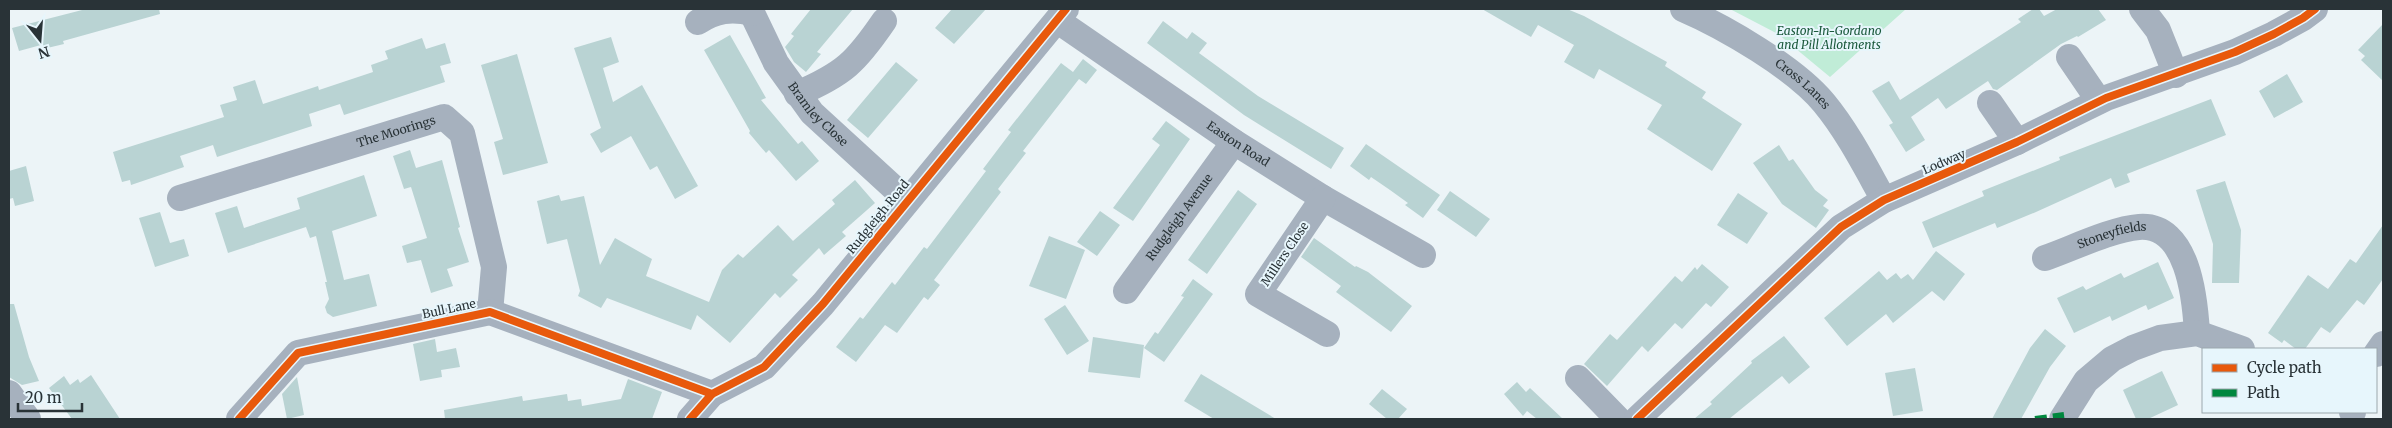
<svg xmlns="http://www.w3.org/2000/svg" width="2392" height="428" font-family="Merriweather,serif">
  <style>
    .green { fill: #c0ecd7 }
    .building { fill: #b9d3d3 }
    .lines { fill: none; stroke-linecap: round; stroke-linejoin: round }
    .minor { stroke: #a6b1be; stroke-width: 26 }
    .quiet { stroke: #00873e; stroke-width: 6; stroke-dasharray: 12 6; stroke-linecap: butt }
    .cycleway-casing { stroke: #e7f6fc; stroke-width: 11 }
    .cycleway { stroke: #e8590c; stroke-width: 8 }
    .labels { text-anchor: middle; stroke-width: 4; stroke-linejoin: round; paint-order: stroke }
    .park-label { font-size: 12px; font-style: italic; fill: #1c5a3d; stroke: #e7f6fc }
    .street-label { font-size: 12px; fill: #293337; stroke: #e7f6fc }
  </style>
  <rect width="100%" height="100%" fill="#ecf4f7"/>
  <path class="green" d="M1730 9H1906L1830 77 1778 34Z"/>
  <path class="building" d="M86 9H159L160 14 63 41 64 44 43 49 41 45 19 51 12 28Z
    M811 9H853L817 52 821 54 806 72 794 62 785 47 794 36 791 34Z
    M952 9H986L954 44 935 28Z
    M1482 9H1567L1584 16 1667 62 1665 66 1706 92 1702 98 1742 124 1712 171 1647 129 1662 105 1599 69 1594 79 1564 62 1574 45 1538 25 1531 37Z
    M2033 9H2039L2044 16 2057 9H2098L2106 20 2078 37 2077 36 2061 44 1997 90 1993 89 1988 81 1946 109 1938 98 1911 117 1925 140 1906 152 1889 125 1893 123 1872 91 1889 81 1900 100 2021 22 2018 19Z
    M1163 21 1187 39 1192 32 1207 43 1199 53 1258 96 1344 148 1331 169 1244 115 1147 43Z
    M2383 24V81L2361 60 2365 56 2358 50Z
    M730 35 766 98 761 100 798 144 802 141 819 161 796 181 769 150 766 153 749 133 750 131 704 50Z
    M611 37 619 62 603 68 613 102 642 85 698 186 675 199 657 166 650 170 631 136 601 153 590 134 601 128 574 48Z
    M422 38 426 49 445 43 451 63 440 66 445 82 344 115 340 104 309 114 312 126 217 157 213 145 180 156 184 167 131 185 130 180 122 182 113 152 224 117 220 105 237 100 233 87 255 80 263 104 318 86 319 90 373 72 371 65 388 59 385 51Z
    M517 54 548 163 503 175 494 142 503 139 481 65Z
    M1083 59 1097 70 1086 84 1079 79 1023 151 1026 153 998 189 1001 192 934 280 940 285 928 300 924 297 897 333 885 325 856 362 836 347 860 317 863 319 892 282 895 285 924 247 927 249 986 171 983 169 1011 132 1008 130 1061 63 1073 72Z
    M896 62 918 80 868 138 847 120Z
    M2287 74 2303 102 2274 118 2259 91Z
    M2211 99 2226 135 2127 174 2130 182 2115 188 2111 178 2036 212 1997 228 1995 223 1933 248 1922 222 1984 196 1982 191 2060 160 2059 157Z
    M1166 121 1190 139 1133 221 1113 208 1160 145 1152 139Z
    M1366 144 1440 195 1423 218 1405 205 1408 203 1390 190 1371 177 1369 180 1350 166Z
    M1779 145 1789 161 1793 159 1815 190 1828 200 1823 206 1829 210 1816 228 1782 204 1753 163Z
    M410 150 416 168 442 160 460 227 458 228 469 262 447 269 453 286 431 293 421 260 407 263 402 246 427 238 411 187 404 189 393 156Z
    M26 166 34 201 15 206 13 198 9 199V171Z
    M364 175 377 216 332 231 344 280 369 274 377 306 333 317 327 313 325 307 329 299 325 282H327L316 236 310 238 306 227 228 253 215 213 237 206 244 228 300 209 297 198Z
    M855 180 875 203 842 232 846 236 824 255 819 248 792 275 798 280 780 298 775 293 730 343 697 315 691 330 607 298 601 308 578 296 580 291 567 239 547 244 537 201 559 195 561 201 584 196 600 265 615 238 652 259 646 276 709 302 722 270 738 254 743 258 778 225 793 241 835 204 832 200Z
    M2225 181 2241 230 2239 283H2212L2213 244 2196 190Z
    M1238 190 1257 204 1207 274 1188 260Z
    M1450 191 1490 219 1476 237 1437 210Z
    M1738 193 1768 213 1747 244 1717 225Z
    M1100 211 1120 225 1097 256 1077 242Z
    M160 212 170 243 184 239 189 256 155 267 139 218Z
    M2383 225V279L2364 305 2357 300 2330 333 2321 327 2305 349H2296L2284 340 2282 343 2268 333 2308 275 2328 289 2350 259 2356 263Z
    M1049 236 1085 250 1066 299 1029 286Z
    M1314 238 1355 267 1356 266 1368 272 1412 306 1391 332 1336 292 1341 286 1301 257Z
    M1936 251 1965 274 1944 301 1932 291 1893 323 1886 314 1847 346 1824 318 1879 271 1887 280 1896 273 1901 279 1908 274 1913 280Z
    M2158 262 2174 298 2148 310 2146 305 2112 321 2110 316 2074 333 2057 298 2083 286 2086 290 2121 273 2124 278Z
    M1702 264 1729 287 1711 307 1706 303 1682 329 1675 323 1648 352 1642 346 1607 386 1584 364 1610 334 1617 340 1675 276 1682 282 1695 267 1697 270Z
    M1193 279 1213 294 1164 362 1144 348 1155 332 1158 334 1184 297 1181 296Z
    M9 304H14L29 357 39 381 22 385 9 377Z
    M1065 305 1089 341 1067 355 1044 319Z
    M2045 329 2066 346 2050 367 2021 419H1992L2030 348Z
    M1784 336 1810 367 1789 384 1782 376 1729 419H1694L1712 404 1710 402 1752 363 1751 361Z
    M1093 337 1144 345 1140 378 1088 372Z
    M435 339 437 352 456 348 460 367 441 370 442 377 420 381 413 344Z
    M1915 368 1923 411 1893 416 1885 373Z
    M2162 371 2178 405 2148 419H2136L2123 390Z
    M1201 374 1276 419H1214L1184 401Z
    M91 375 120 419H72L49 388 64 376 70 385 78 379 80 383Z
    M297 377 304 415 287 419 282 394Z
    M628 379 662 392 652 419H445L444 410 522 396 523 401 567 394 568 401 581 399 582 406 621 399Z
    M1517 382 1526 392 1530 388 1563 419H1537L1527 411 1523 416 1504 394Z
    M1382 389 1407 409 1398 419H1387L1369 404Z"/>
  <g class="lines">
    <g class="minor">
      <path id="s1" d="M1683 9C1725 27 1795 68 1824 103 1848 132 1866 168 1884 200"/>
      <path d="M2142 9 2158 30 2176 75"/>
      <path id="s2" d="M752 13 776 63 812 113 907 200"/>
      <path id="s3" d="M1058 21 1234 142 1323 198 1423 255"/>
      <path d="M698 22C715 10 732 8 752 13"/>
      <path d="M2069 57 2099 101"/>
      <path d="M797 94C844 74 856 62 884 21"/>
      <path d="M1990 103 2017 142"/>
      <path id="s4" d="M180 198 444 117 462 133 494 267 490 312"/>
      <path d="M1323 198 1258 294 1327 334"/>
      <path id="s5" d="M2045 258C2071 249 2112 229 2139 227 2188 223 2195 298 2197 333"/>
      <path id="s6" d="M1126 291 1234 142"/>
      <path d="M2376 354 2383 344"/>
      <path d="M1578 378 1618 419"/>
      <path d="M9 393 28 419"/>
      <path d="M2352 412H2353"/>
      <path d="M239 419 298 353 490 312 712 394"/>
      <path d="M690 419 712 394 764 367 823 304 1066 9"/>
      <path d="M1637 419 1841 227 1884 200 2017 142 2106 98 2235 52 2274 34 2303 18 2315 9"/>
      <path d="M2062 419 2086 381 2112 359 2133 348 2160 338 2197 333 2242 349"/>
    </g>
    <path class="quiet" d="M2035 419 2064 415"/>
    <defs>
      <path id="cycleway" d="M239 419 298 353 490 312 712 394
        M690 419 712 394 764 367 823 304 1066 9
        M1637 419 1841 227 1884 200 2017 142 2106 98 2235 52 2274 34 2303 18 2315 9"/>
    </defs>
    <use href="#cycleway" class="cycleway-casing"/>
    <use href="#cycleway" class="cycleway"/>
  </g>
  <g class="labels">
    <g class="park-label">
      <text x="1829" y="35">Easton-In-Gordano<tspan x="1829" dy="14">and Pill Allotments</tspan></text>
    </g>
    <g class="street-label">
      <text dy="4" stroke="none"><textPath href="#s1" startOffset="142">Cross Lanes</textPath></text>
      <text dy="4" stroke="none"><textPath href="#s2" startOffset="122">Bramley Close</textPath></text>
      <text dy="4" stroke="none"><textPath href="#s4" startOffset="226">The Moorings</textPath></text>
      <text dy="4" stroke="none"><textPath href="#s3" startOffset="218">Easton Road</textPath></text>
      <text transform="translate(1944 162) rotate(-23)" y="4">Lodway</text>
      <text transform="translate(878 217) rotate(-51)" y="4">Rudgleigh Road</text>
      <text dy="4" stroke="none"><textPath href="#s6" startOffset="91">Rudgleigh Avenue</textPath></text>
      <text dy="4" stroke="none"><textPath href="#s5" startOffset="71">Stoneyfields</textPath></text>
      <text transform="translate(1285 254) rotate(-56)" y="4">Millers Close</text>
      <text transform="translate(449 309) rotate(-12)" y="4">Bull Lane</text>
    </g>
  </g>
  <rect width="2392" height="428" fill="none" stroke="#293337" stroke-width="20"/>
  <rect x="2202" y="348" width="175" height="65" fill="#e7f6fc" stroke="#9ba8ad"/>
  <rect x="2212" y="364" width="25" height="8" fill="#e8590c" stroke="#9ba8ad"/>
  <text x="2247" y="373" font-size="15" fill="#293337">Cycle path</text>
  <rect x="2212" y="389" width="25" height="8" fill="#00873e" stroke="#9ba8ad"/>
  <text x="2247" y="398" font-size="15" fill="#293337">Path</text>
  <g transform="translate(40 40) rotate(163)" stroke="#e7f6fc" stroke-width="4" paint-order="stroke">
  <path d="M0-4L9 19L0 12L-9 19Z" fill="#293337"/>
  <text y="-8" font-size="14" font-weight="bold" text-anchor="middle" fill="#293337">N</text>
  </g>
  <path d="M18 403v8h64v-8" fill="none" stroke="#293337" stroke-width="2.5"/>
  <text x="25" y="403" font-size="15" fill="#293337" stroke="#e7f6fc" stroke-width="4" paint-order="stroke">20 m</text>
</svg>
